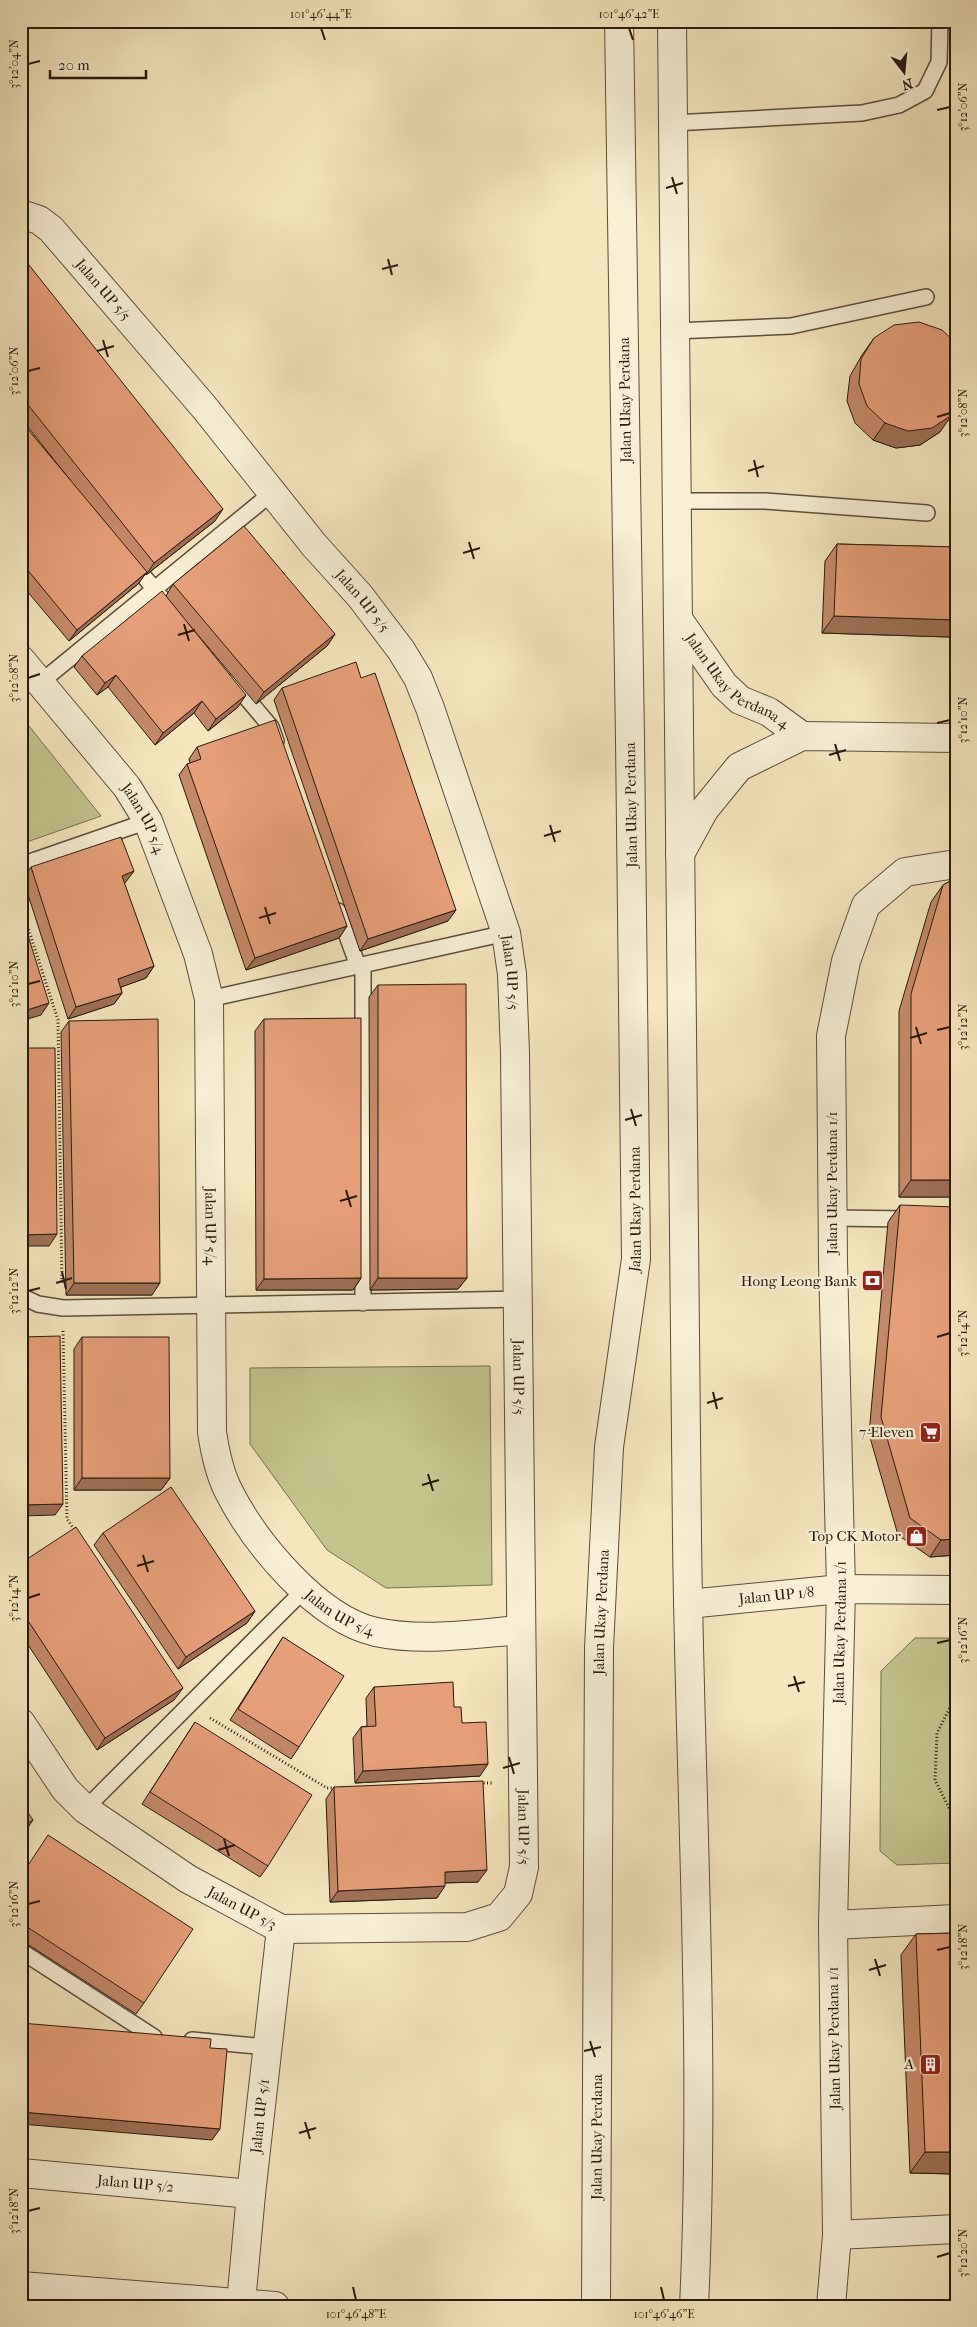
<svg xmlns="http://www.w3.org/2000/svg" width="977" height="2327" font-family="'IM FELL French Canon',serif">
  <style>
    .green { fill: #c4c38c; stroke: #766e4d }
    .lines { fill: none; stroke-linecap: round; stroke-linejoin: round }
    .service-casing { stroke: #5c4d3a; stroke-width: 18 }
    .minor-casing { stroke: #5c4d3a; stroke-width: 30 }
    .tertiary-casing { stroke: #5c4d3a; stroke-width: 30 }
    .path { stroke: #291a0e; stroke-width: 3; stroke-dasharray: 1 2.5; stroke-linecap: butt }
    .service { stroke: #f8efd4; stroke-width: 15 }
    .minor { stroke: #f8efd4; stroke-width: 28 }
    .tertiary { stroke: #f8efd4; stroke-width: 28 }
    .wall { fill: #c58968; stroke: #291a0e }
    .shaded-wall { fill: #a06f55; stroke: #291a0e }
    .building { fill: #e59f79; stroke: #291a0e }
    .ticks { fill: none; stroke: #291a0e; stroke-width: 2 }
    .labels { text-anchor: middle; stroke-width: 4.5; stroke-linejoin: round; paint-order: stroke }
    .street-label { font-size: 15px; fill: #291a0e; stroke: #f8efd4 }
    .poi-label { font-size: 15px; fill: #291a0e; stroke: #f8efd4; text-anchor: end }
    .neatline { fill: none; stroke: #291a0e; stroke-width: 2 }
    .ticks-label { font-size: 12px; text-anchor: middle; fill: #291a0e }
  </style>
  <rect width="100%" height="100%" fill="#f5e6bd"/>
  <filter id="stains"><feTurbulence type="fractalNoise" baseFrequency=".004" numOctaves="4"/><feColorMatrix values="0 0 0 0 .2 0 0 0 0 .09 0 0 0 0 .02 0 0 0 .5 -.17"/></filter>
  <radialGradient id="worn" r=".72"><stop offset=".6" stop-color="#630" stop-opacity="0"/><stop offset="1" stop-color="#630" stop-opacity=".3"/></radialGradient>
  <path class="green" d="M21 716 101 816 21 844Z
    M490 1366 492 1585 386 1588 327 1550 250 1444V1368Z
    M915 1638H956V1863L897 1865 880 1851 881 1671Z"/>
  <g class="lines">
    <defs>
      <path id="service" d="M673 123 862 113 899 105 925 91 939 62 940 21
        M675 331 791 326 926 297
        M677 501H765L927 513
        M131 561 171 609
        M41 682 273 492
        M233 682 271 727 276 741
        M21 865 148 821
        M338 911 358 966
        M363 965V1303
        M209 999 506 933
        M832 1218 909 1219
        M21 1296 38 1304 63 1308 517 1299
        M85 1809 303 1591
        M21 1951 154 2037
        M192 2040 267 2047"/>
      <g id="minor">
        <path id="s1" d="M21 214 39 220 51 229 204 407 314 545 360 596 401 650 418 678 430 708 506 933 512 974 515 1053 524 1867 518 1894 499 1917 467 1927 281 1929 188 1879 85 1809 65 1789 21 1723"/>
        <path id="s2" d="M678 619 724 685 740 700 769 712 802 736"/>
        <path id="s3" d="M21 660 127 787 148 821 198 954 209 999 212 1432C215 1452 219 1472 228 1490 254 1542 317 1619 376 1632 423 1642 472 1634 520 1630"/>
        <path d="M680 854 704 810 739 767 802 736 956 738"/>
        <path id="s4" d="M688 1604 841 1589 956 1590"/>
        <path d="M833 1925 956 1919"/>
        <path id="s5" d="M21 2173 251 2194"/>
        <path d="M837 2235 956 2229"/>
        <path d="M21 2286 275 2306"/>
        <path id="s6" d="M241 2303 251 2194 281 1929"/>
        <path id="s7" d="M831 2306 837 2235 833 1925 841 1589 833 1261 831 1036 846 961 866 905 905 872 956 864"/>
      </g>
      <g id="tertiary">
        <path d="M672 21C677 526 682 1032 687 1537 690 1793 706 2049 694 2306"/>
        <path id="s8" d="M596 2306 599 1648 609 1447 636 1259 630 740 619 21"/>
      </g>
    </defs>
    <use href="#service" class="service-casing"/>
    <use href="#minor" class="minor-casing"/>
    <use href="#tertiary" class="tertiary-casing"/>
    <path class="path" d="M21 906 58 1020 62 1285
      M63 1331 67 1519 76 1532
      M956 1696 937 1733 935 1780 956 1822
      M210 1718 327 1788H337
      M480 1783H494"/>
    <use href="#service" class="service"/>
    <use href="#minor" class="minor"/>
    <use href="#tertiary" class="tertiary"/>
  </g>
  <path class="wall" d="M815 21H904L900 27 815 28Z
    M21 255 215 521 146 575 145 574 138 584 69 641 21 584V421L70 480 21 418Z
    M874 338 940 432 920 445 896 448 873 440 855 423 847 401 850 376 862 355Z
    M837 544 956 547V627L949 637 822 633 825 561Z
    M173 584 335 634 327 646 256 704 187 622 238 707 208 731 194 713 155 745 108 687 97 695 74 667 82 656 166 596Z
    M282 688 448 921 360 951 274 700Z
    M197 747 347 926 339 938 246 970 179 775 187 764 190 763 189 759Z
    M31 867 134 871 124 883 154 966 146 978 121 987 122 993 114 1004 68 1019 23 879Z
    M956 878V1197H899V1011L931 902 943 885Z
    M378 985 467 1278 458 1289 370 1290 369 997Z
    M264 1019 361 1278 353 1290H256L255 1031Z
    M69 1021 152 1295H66L61 1032Z
    M900 1205 956 1555 930 1557 898 1535 869 1434 888 1222Z
    M82 1337 170 1478 161 1490H74V1349Z
    M103 1533 255 1611 247 1623 178 1669 94 1545Z
    M21 1563 174 1700 97 1750 21 1634Z
    M283 1637 299 1747 291 1759 230 1720Z
    M374 1687 454 1707 462 1723 480 1776 355 1783 353 1738 361 1727 367 1726 366 1698Z
    M195 1722 268 1866 260 1877 142 1804Z
    M334 1787 478 1882 445 1883 437 1898 330 1902 326 1799Z
    M21 1875 144 2003 136 2014 21 1940Z
    M956 1933V2174L910 2173 901 1955 916 1934Z"/>
  <path class="shaded-wall" d="M820 21H904L900 27 815 28Z
    M952 415 940 432 920 445 896 448 873 440 885 423Z
    M223 509 215 521 146 575 154 563Z
    M147 572 138 584 69 641 77 630Z
    M834 616 956 620V627L949 637 822 633Z
    M335 634 327 646 256 704 264 692Z
    M116 675 108 687 97 695 105 683Z
    M246 695 238 707 208 731 216 719Z
    M202 701 194 713 155 745 163 733Z
    M134 871 125 883 113 888 122 876Z
    M456 910 448 921 360 951 368 939Z
    M347 926 339 938 246 970 255 958Z
    M154 966 146 978 110 991 118 979Z
    M122 993 114 1004 68 1019 76 1007Z
    M49 1003 41 1015 21 1021V1012Z
    M911 1180H956V1197H899Z
    M57 1234 49 1246H21V1235Z
    M361 1278 353 1290H256L264 1279Z
    M378 1278H467L458 1289 370 1290Z
    M74 1283H160L152 1295H66Z
    M82 1478H170L161 1490H74Z
    M63 1504 55 1515 21 1516V1505Z
    M956 1539V1555L930 1557 941 1540Z
    M255 1611 247 1623 178 1669 186 1657Z
    M183 1688 174 1700 97 1750 105 1738Z
    M488 1764 480 1776 355 1783 363 1771Z
    M33 1820 25 1832 21 1834V1827Z
    M487 1870 478 1882 437 1883 445 1872Z
    M445 1886 437 1898 330 1902 338 1891Z
    M21 2112 220 2129 212 2140 21 2124Z
    M925 2152H956V2174L910 2173Z"/>
  <path class="building" d="M21 255 223 509 154 563 21 396Z
    M919 322 942 330 956 343V409L952 415 932 428 908 431 885 423 867 406 859 384 861 359 874 338 894 325Z
    M21 421 147 572 77 630 21 562Z
    M244 526 335 634 264 692 173 584Z
    M837 544 956 547V620L834 616Z
    M162 591 246 695 216 719 202 701 163 733 116 675 105 683 82 656Z
    M356 662 361 678 375 673 456 910 368 939 282 688Z
    M275 720 347 926 255 958 187 764 201 759 197 747Z
    M121 837 134 871 122 876 154 966 118 979 122 993 76 1007 31 867Z
    M956 878V1180H911V994L943 885Z
    M21 913 49 1003 21 1012Z
    M466 984 467 1278H378V985Z
    M361 1018V1278L264 1279V1019Z
    M158 1019 160 1283H74L69 1021Z
    M21 1048H55L57 1234 21 1235Z
    M900 1205 956 1207V1539L941 1540 910 1518 881 1417Z
    M60 1336 63 1504 21 1505V1337Z
    M82 1337H169L170 1478H82Z
    M171 1487 255 1611 186 1657 103 1533Z
    M76 1527 183 1688 105 1738 21 1610V1563Z
    M283 1637 344 1676 299 1747 238 1709Z
    M453 1682 454 1707H461L462 1723 486 1722 488 1764 363 1771 361 1727 376 1726 374 1687Z
    M195 1722 312 1795 268 1866 150 1792Z
    M483 1781 487 1870 445 1872V1886L338 1891 334 1787Z
    M21 1802 33 1820 21 1827Z
    M48 1835 193 1929 144 2003 21 1923V1876Z
    M956 1933V2152H925L916 1934Z
    M21 2023 211 2039 210 2048 227 2049 220 2129 21 2112Z"/>
  <path class="ticks" d="M321 28 325 40M629 28 633 40M28 64 40 61M937 110 950 107M672 177 677 194M666 188 683 183M388 259 392 275M382 269 398 265M103 340 108 357M97 351 114 346M28 371 40 368M937 417 950 413M754 460 758 477M748 471 764 466M469 542 474 559M463 553 480 548M184 624 189 641M178 635 195 630M28 678 40 674M937 723 950 720M835 744 840 761M829 755 846 750M550 825 555 842M544 836 561 831M265 907 270 924M259 918 276 913M28 984 40 981M916 1027 921 1044M937 1030 950 1027M910 1038 927 1033M631 1109 636 1126M625 1120 642 1115M346 1190 351 1207M340 1201 357 1196M62 1272 66 1289M56 1283 72 1278M28 1291 40 1288M937 1337 950 1333M713 1392 717 1409M707 1403 723 1398M428 1474 433 1491M422 1485 439 1480M143 1555 148 1572M137 1566 154 1561M28 1598 40 1594M937 1643 950 1640M794 1676 799 1692M788 1686 805 1682M509 1757 514 1774M503 1768 520 1763M224 1839 229 1856M218 1850 235 1845M28 1904 40 1901M937 1950 950 1947M875 1959 880 1976M869 1970 886 1965M590 2041 595 2057M584 2051 601 2047M305 2122 310 2139M299 2133 316 2128M28 2211 40 2208M937 2257 950 2253M353 2287 356 2300M661 2287 664 2300"/>
  <defs>
    <symbol id="bank-square" viewBox="-11 -11 22 22"><rect x="-9" y="-9" width="18" height="18" rx="4" fill="#8f2418" stroke="#f8efd4"/><path d="M-6-4H6V4H-6ZM0-2.3a2.3 2.3 0 1 0 0 4.6a2.3 2.3 0 1 0 0-4.6Z" fill="#fff"/></symbol>
    <symbol id="supermarket-square" viewBox="-11 -11 22 22"><rect x="-9" y="-9" width="18" height="18" rx="4" fill="#8f2418" stroke="#f8efd4"/><path d="M-6-5.5h2.5l.6 2H6L4.5 2H-2.5L-4.4-4H-6ZM-1.5 3.2a1.3 1.3 0 1 0 .1 0ZM3 3.2a1.3 1.3 0 1 0 .1 0Z" fill="#fff"/></symbol>
    <symbol id="shop-square" viewBox="-11 -11 22 22"><rect x="-9" y="-9" width="18" height="18" rx="4" fill="#8f2418" stroke="#f8efd4"/><path d="M-5-2.5h2.3a2.7 3.5 0 0 1 5.4 0H5L5.5 6h-11ZM-1.5-2.5h3a1.5 2.3 0 0 0-3 0Z" fill="#fff"/></symbol>
    <symbol id="building-square" viewBox="-11 -11 22 22"><rect x="-9" y="-9" width="18" height="18" rx="4" fill="#8f2418" stroke="#f8efd4"/><path d="M-4-6H4V6H1V3H-1V6H-4ZM-2.5-4.3h1.7v1.8h-1.7ZM.8-4.3h1.7v1.8H.8ZM-2.5-1h1.7V.8h-1.7ZM.8-1h1.7V.8H.8Z" fill="#fff"/></symbol>
  </defs>
  <g fill-rule="evenodd">
    <use href="#bank-square" x="860" y="1268" width="25" height="25"/>
    <use href="#supermarket-square" x="918" y="1420" width="25" height="25"/>
    <use href="#shop-square" x="904" y="1524" width="25" height="25"/>
    <use href="#building-square" x="918" y="2052" width="25" height="25"/>
  </g>
  <g class="labels">
    <g class="street-label">
      <text dy="5" stroke="none"><textPath href="#s1" startOffset="114">Jalan UP 5/5</textPath></text>
      <text transform="translate(625 400) rotate(-91)" y="5">Jalan Ukay Perdana</text>
      <text dy="5" stroke="none"><textPath href="#s1" startOffset="519">Jalan UP 5/5</textPath></text>
      <text dy="5" stroke="none"><textPath href="#s2" startOffset="88">Jalan Ukay Perdana 4</textPath></text>
      <text transform="translate(631 805) rotate(-91)" y="5">Jalan Ukay Perdana</text>
      <text dy="5" stroke="none"><textPath href="#s3" startOffset="201">Jalan UP 5/4</textPath></text>
      <text dy="5" stroke="none"><textPath href="#s1" startOffset="924">Jalan UP 5/5</textPath></text>
      <text transform="translate(832 1183) rotate(-90)" y="5">Jalan Ukay Perdana 1/1</text>
      <text dy="5" stroke="none"><textPath href="#s8" startOffset="1099">Jalan Ukay Perdana</textPath></text>
      <text dy="5" stroke="none"><textPath href="#s3" startOffset="621">Jalan UP 5/4</textPath></text>
      <text dy="5" stroke="none"><textPath href="#s1" startOffset="1329">Jalan UP 5/5</textPath></text>
      <text dy="5" stroke="none"><textPath href="#s4" startOffset="89">Jalan UP 1/8</textPath></text>
      <text dy="5" stroke="none"><textPath href="#s3" startOffset="1056">Jalan UP 5/4</textPath></text>
      <text dy="5" stroke="none"><textPath href="#s8" startOffset="694">Jalan Ukay Perdana</textPath></text>
      <text dy="5" stroke="none"><textPath href="#s7" startOffset="674">Jalan Ukay Perdana 1/1</textPath></text>
      <text dy="5" stroke="none"><textPath href="#s1" startOffset="1779">Jalan UP 5/5</textPath></text>
      <text transform="translate(242 1908) rotate(28)" y="5">Jalan UP 5/3</text>
      <text transform="translate(834 2038) rotate(-91)" y="5">Jalan Ukay Perdana 1/1</text>
      <text dy="5" stroke="none"><textPath href="#s6" startOffset="188">Jalan UP 5/1</textPath></text>
      <text dy="5" stroke="none"><textPath href="#s8" startOffset="169">Jalan Ukay Perdana</textPath></text>
      <text dy="5" stroke="none"><textPath href="#s5" startOffset="115">Jalan UP 5/2</textPath></text>
    </g>
    <g class="poi-label">
      <text x="857" y="1286">Hong Leong Bank</text>
      <text x="914" y="1437">7-Eleven</text>
      <text x="901" y="1541">Top CK Motor</text>
      <text x="914" y="2069">A</text>
    </g>
  </g>
  <rect width="977" height="2327" fill="none" stroke="#f5e6bd" stroke-width="55"/>
  <g transform="translate(904 72) rotate(164)" stroke="#f8efd4" stroke-width="4" paint-order="stroke">
  <path d="M0-4L9 19L0 12L-9 19Z" fill="#291a0e"/>
  <text y="-8" font-size="14" font-weight="bold" text-anchor="middle" fill="#291a0e">N</text>
  </g>
  <path d="M50 70v8h96v-8" fill="none" stroke="#291a0e" stroke-width="2.5"/>
  <text x="58" y="70" font-size="15" fill="#291a0e" stroke="#f8efd4" stroke-width="4" paint-order="stroke">20 m</text>
  <rect x="28" y="28" width="922" height="2272" class="neatline"/>
  <g class="ticks-label">
    <text x="321" y="18">101°46'44"E</text>
    <text x="629" y="18">101°46'42"E</text>
    <text transform="translate(14 64) rotate(-90)" y="4">3°12'04"N</text>
    <text transform="translate(963 107) rotate(-90)" y="4">3°12'06"N</text>
    <text transform="translate(14 371) rotate(-90)" y="4">3°12'06"N</text>
    <text transform="translate(963 413) rotate(-90)" y="4">3°12'08"N</text>
    <text transform="translate(14 678) rotate(-90)" y="4">3°12'08"N</text>
    <text transform="translate(963 720) rotate(-90)" y="4">3°12'10"N</text>
    <text transform="translate(14 984) rotate(-90)" y="4">3°12'10"N</text>
    <text transform="translate(963 1027) rotate(-90)" y="4">3°12'12"N</text>
    <text transform="translate(14 1291) rotate(-90)" y="4">3°12'12"N</text>
    <text transform="translate(963 1333) rotate(-90)" y="4">3°12'14"N</text>
    <text transform="translate(14 1598) rotate(-90)" y="4">3°12'14"N</text>
    <text transform="translate(963 1640) rotate(-90)" y="4">3°12'16"N</text>
    <text transform="translate(14 1904) rotate(-90)" y="4">3°12'16"N</text>
    <text transform="translate(963 1947) rotate(-90)" y="4">3°12'18"N</text>
    <text transform="translate(14 2211) rotate(-90)" y="4">3°12'18"N</text>
    <text transform="translate(963 2253) rotate(-90)" y="4">3°12'20"N</text>
    <text x="356" y="2318">101°46'48"E</text>
    <text x="664" y="2318">101°46'46"E</text>
  </g>
  <rect width="100%" height="100%" filter="url(#stains)"/>
  <rect width="100%" height="100%" fill="url(#worn)"/>
</svg>
